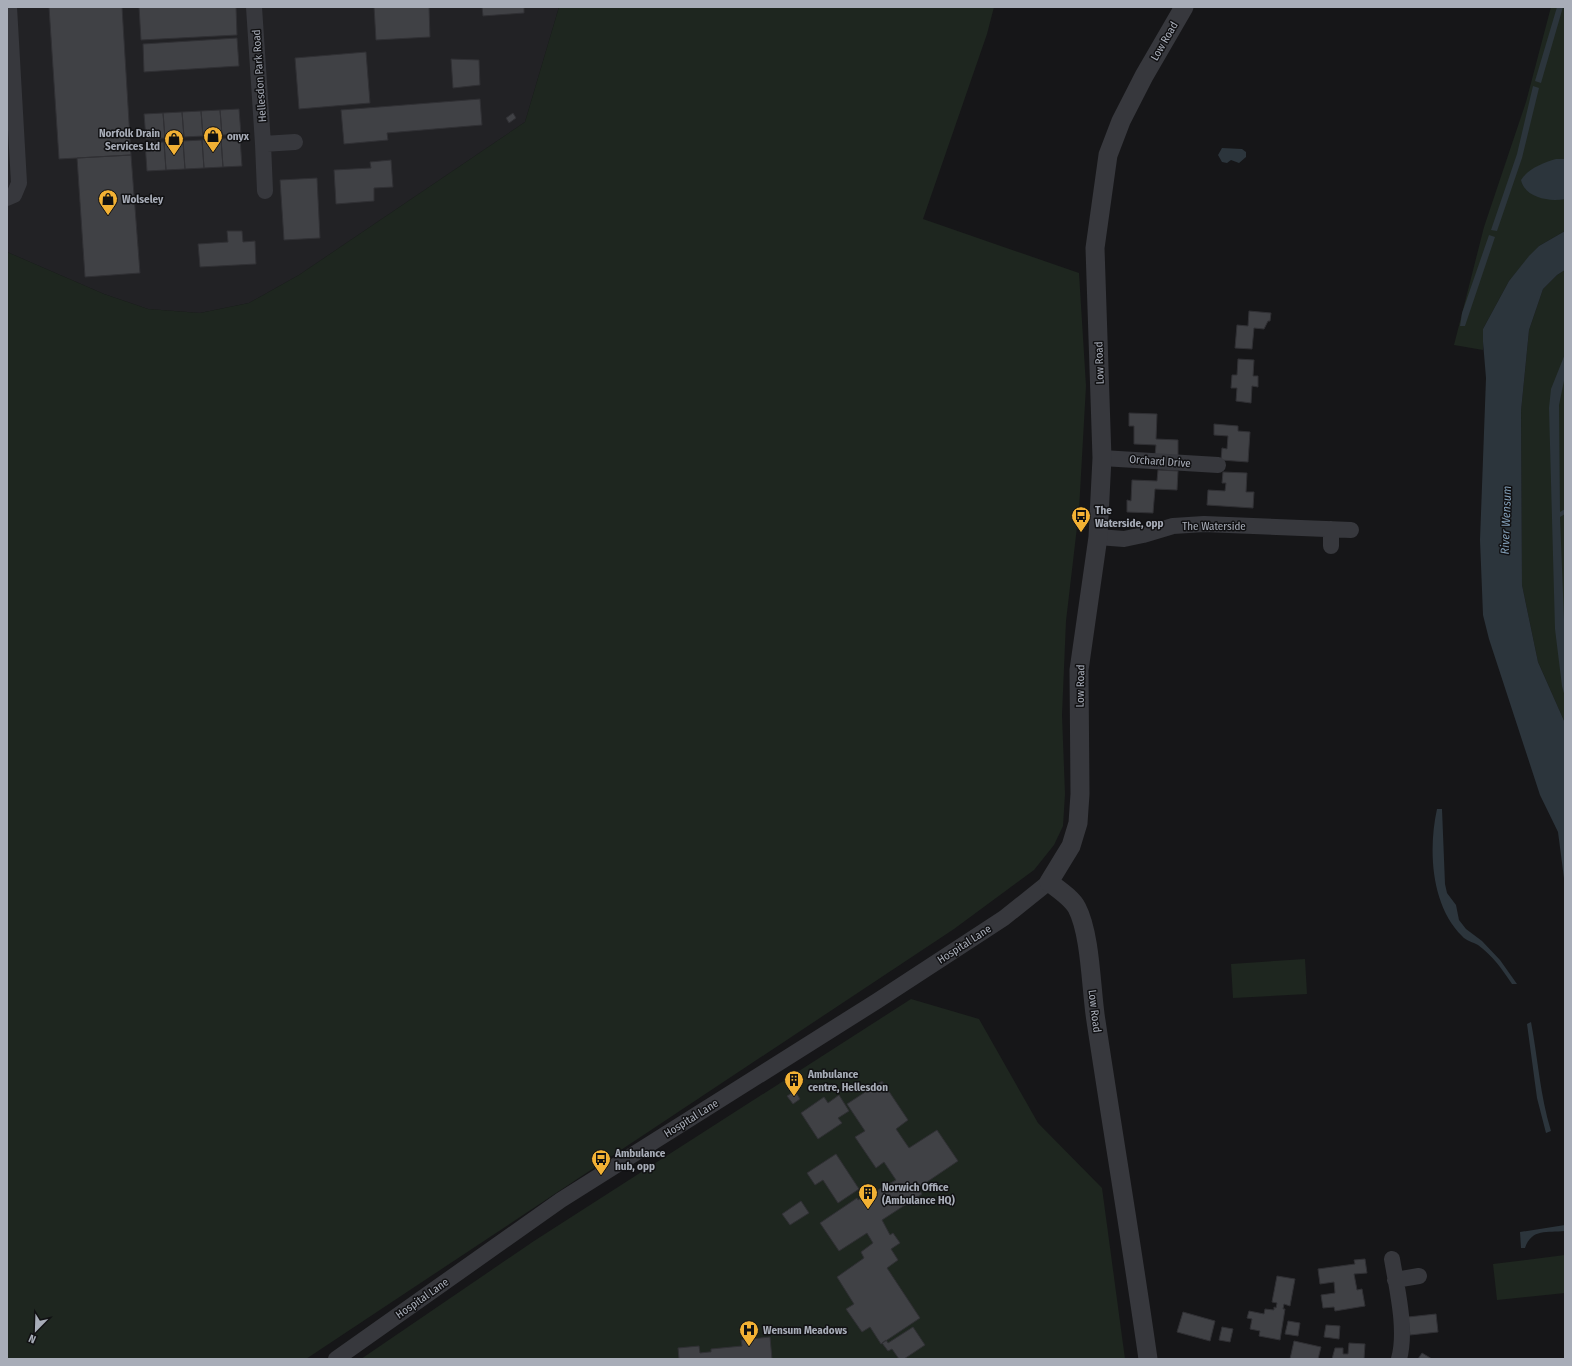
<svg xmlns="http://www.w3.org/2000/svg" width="1572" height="1366" font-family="'Fira Sans Condensed',sans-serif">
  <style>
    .built { fill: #222225 }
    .green { fill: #1e261f }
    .water { fill: #2c353c }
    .building { fill: #404145; stroke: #303034 }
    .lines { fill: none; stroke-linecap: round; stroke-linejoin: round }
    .minor { stroke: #37383d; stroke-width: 16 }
    .tertiary { stroke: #37383d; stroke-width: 19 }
    .labels { text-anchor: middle; stroke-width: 3; stroke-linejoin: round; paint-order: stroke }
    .street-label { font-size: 11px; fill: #a8adb8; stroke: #111113 }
    .poi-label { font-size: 11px; font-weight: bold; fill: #a8adb8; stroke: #111113; text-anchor: start }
    .water-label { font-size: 12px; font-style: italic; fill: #7f9bb3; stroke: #111113 }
  </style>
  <rect width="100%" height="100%" fill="#161618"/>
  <path class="built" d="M7 7H559L525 122 299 275 249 303 200 313 148 309 104 294 7 252Z"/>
  <path class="green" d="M559 7H994L987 34 923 219 1079 273 1086 386 1079 510 1066 621 1062 715 1065 794 1063 826 1054 845 1034 870 954 929 306 1359H7V252L104 294 148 309 200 313 249 303 299 275 525 122Z
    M1551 7H1565V231L1539 246 1509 281 1483 329V350L1454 345 1484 227 1526 102Z
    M1565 270V723L1538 662 1522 585 1521 411 1529 330 1543 289 1557 275Z
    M1305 959 1307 994 1233 998 1231 964Z
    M911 999 979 1019 1038 1123 1102 1188 1125 1359H361L534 1241Z
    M1565 1255V1293L1497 1300 1493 1264Z"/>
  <path class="water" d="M1557 7H1563L1541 83 1535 81Z
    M1533 86 1539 88 1522 158 1497 231 1491 230 1517 154Z
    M1222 148 1242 149 1246 152V157L1239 163 1231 160 1227 163 1222 162 1218 155Z
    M1556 159H1565V199C1549 202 1525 198 1521 180 1529 168 1543 163 1556 159Z
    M1565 231V270L1557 275 1543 289 1529 330 1521 411 1522 585 1538 662 1565 723V886L1558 832 1540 795 1489 639 1483 615 1480 540 1486 378 1483 342V329L1509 281 1529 256 1539 246Z
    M1489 235 1495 237 1465 326H1460L1462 313Z
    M1565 354V376L1559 405 1560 512 1565 509V514L1560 517 1565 645V697L1562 686 1555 629 1549 408 1551 389Z
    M1437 809H1442L1445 884 1447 893 1456 905 1459 920 1466 929 1482 941 1500 960 1517 984H1512C1502 969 1493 956 1478 945 1473 942 1466 941 1462 936 1431 905 1428 850 1437 809Z
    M1531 1022C1538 1059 1540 1095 1551 1131L1546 1133 1537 1098 1527 1024Z
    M1565 1225V1231C1547 1233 1532 1228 1525 1248H1521L1520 1232Z"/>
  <path class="building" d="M49 7H122L131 155 59 159Z
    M139 7H236L237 35 141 40Z
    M374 7H429L430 37 376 40Z
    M482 7H524V13L483 16Z
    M237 38 239 66 144 72 143 44Z
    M366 52 370 103 299 109 295 58Z
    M451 59 479 60 480 85 453 88Z
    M480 99 482 125 387 133 388 140 344 144 341 110Z
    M239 109 241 134 222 135 220 110Z
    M220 110 222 135 203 136 201 111Z
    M201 111 203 136 184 137 182 112Z
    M182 112 184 137 165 138 163 113Z
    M163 113 165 138 146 139 144 114Z
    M513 113 516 118 509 123 506 118Z
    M240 138 242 166 223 167 221 139Z
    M221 139 223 167 204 168 202 140Z
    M202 140 204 168 185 169 183 141Z
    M183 141 185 169 166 170 164 142Z
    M164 142 166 170 147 171 145 143Z
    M131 155 140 273 85 277 77 158Z
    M391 160 393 187 374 188V201L336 204 334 170 371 168 370 162Z
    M317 178 320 238 284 240 280 180Z
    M227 231H242L243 242 255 241 256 264 200 267 198 244 228 242Z
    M1249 311 1271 313 1270 321H1268L1264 329 1254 328 1252 349 1235 348 1237 325 1248 326Z
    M1238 359 1254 360 1253 376H1258V387L1252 386 1251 403 1236 401 1237 388H1231L1232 375H1237Z
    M1129 413 1157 414 1156 439 1178 440V457L1155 456 1156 445 1134 444V426H1129Z
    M1214 424 1238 426V431L1250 432 1248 462 1221 460 1222 448 1227 449 1228 436 1214 435Z
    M1158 470 1178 471 1177 490 1155 489 1153 513 1127 512V500L1131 501 1132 480 1157 481Z
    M1223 472 1247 473 1246 492H1254L1253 508 1207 505 1208 490 1225 491 1226 483H1222Z
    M882 1081 908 1120 896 1129 909 1148 937 1130 958 1161 918 1188 922 1194 882 1220 890 1235 893 1233 900 1243 891 1249 898 1260 887 1268 920 1318 881 1344 870 1327 862 1332 846 1309 854 1304 837 1277 864 1258 861 1252 873 1243 867 1233 839 1251 820 1223 857 1198 858 1200 866 1195 867 1196 896 1180 884 1162 876 1168 855 1137 865 1131 847 1104Z
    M795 1091 800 1099 793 1104 787 1096Z
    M839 1095 849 1111 838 1118 842 1123 818 1139 801 1113 824 1097 828 1103Z
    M836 1154 859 1189 838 1203 823 1180 815 1185 807 1173Z
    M801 1201 809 1213 790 1225 782 1214Z
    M1365 1259 1367 1273 1354 1274 1357 1290 1362 1289 1365 1306 1335 1311 1334 1307 1323 1308 1321 1295 1335 1293 1334 1282 1320 1284 1318 1269 1355 1264 1354 1260Z
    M1277 1276 1295 1279 1290 1306 1284 1304 1283 1309H1285L1280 1340 1259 1336 1260 1331 1250 1329 1252 1319 1247 1318 1249 1311 1264 1314 1265 1309 1274 1310V1307L1276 1308 1277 1303 1272 1302Z
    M1183 1312 1215 1321 1210 1341 1177 1332Z
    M1436 1314 1438 1332 1410 1335 1408 1317Z
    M1288 1321 1300 1323 1298 1336 1285 1334Z
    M1326 1325 1340 1326 1339 1339 1324 1337Z
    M913 1327 925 1345 904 1359H899L892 1349 888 1351 882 1343 886 1340 888 1343Z
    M1222 1327 1233 1329 1230 1342 1219 1340Z
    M770 1337 772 1359H679L678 1348 699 1346 700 1353 709 1352H711V1349L742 1346 741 1340Z
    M1294 1341 1321 1347 1318 1359H1290Z
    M1349 1343 1365 1344 1364 1359H1332L1335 1348H1343V1354H1348Z
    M1422 1353 1432 1359H1418Z"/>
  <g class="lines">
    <path class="minor" d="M254 7 263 144 295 142
      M263 144 265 191
      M7 198 14 195 19 183 9 7
      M1102 458 1218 465
      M1098 537 1124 539 1143 535 1173 526 1204 524 1351 530
      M1331 546V529
      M1392 1259C1397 1289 1407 1330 1399 1359
      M1395 1280 1419 1276
      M336 1359 561 1200 877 1001 1004 918 1049 882"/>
    <path class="tertiary" d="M1148 1359C1132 1246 1113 1134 1096 1021 1091 991 1091 935 1077 908 1072 898 1058 889 1049 882L1071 846 1078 823 1080 794 1079 670 1098 537 1102 458 1095 248 1108 155 1121 121 1144 76 1184 7"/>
  </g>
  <defs>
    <symbol id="shop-pin" viewBox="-11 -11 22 30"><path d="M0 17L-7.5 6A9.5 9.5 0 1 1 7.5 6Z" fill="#f2b134" stroke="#111113"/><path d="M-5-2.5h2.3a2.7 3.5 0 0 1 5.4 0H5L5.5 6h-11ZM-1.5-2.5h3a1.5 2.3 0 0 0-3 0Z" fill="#111"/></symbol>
    <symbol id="bus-pin" viewBox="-11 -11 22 30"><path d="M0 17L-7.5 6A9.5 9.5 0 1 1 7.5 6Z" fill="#f2b134" stroke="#111113"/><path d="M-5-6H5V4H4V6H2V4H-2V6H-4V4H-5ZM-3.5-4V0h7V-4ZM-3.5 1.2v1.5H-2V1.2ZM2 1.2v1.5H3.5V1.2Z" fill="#111"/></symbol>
    <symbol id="building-pin" viewBox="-11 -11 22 30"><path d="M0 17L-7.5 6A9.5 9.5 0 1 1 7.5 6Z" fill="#f2b134" stroke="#111113"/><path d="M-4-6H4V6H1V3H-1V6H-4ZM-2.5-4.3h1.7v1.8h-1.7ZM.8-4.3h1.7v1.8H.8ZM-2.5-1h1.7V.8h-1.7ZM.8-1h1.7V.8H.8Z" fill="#111"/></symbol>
    <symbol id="hospital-pin" viewBox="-11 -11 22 30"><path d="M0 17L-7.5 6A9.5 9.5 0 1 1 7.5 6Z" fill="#f2b134" stroke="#111113"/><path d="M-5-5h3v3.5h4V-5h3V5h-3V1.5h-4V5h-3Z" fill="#111"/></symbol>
  </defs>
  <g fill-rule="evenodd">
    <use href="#shop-pin" x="202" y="125" width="22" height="30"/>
    <use href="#shop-pin" x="163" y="128" width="22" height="30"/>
    <use href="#shop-pin" x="97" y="188" width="22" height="30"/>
    <use href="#bus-pin" x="1070" y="505" width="22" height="30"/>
    <use href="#building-pin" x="783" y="1069" width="22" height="30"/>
    <use href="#bus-pin" x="590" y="1148" width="22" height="30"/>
    <use href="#building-pin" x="857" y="1182" width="22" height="30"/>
    <use href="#hospital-pin" x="738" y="1319" width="22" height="30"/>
  </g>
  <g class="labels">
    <g class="street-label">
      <text transform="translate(1164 41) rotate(-60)" y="4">Low Road</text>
      <text transform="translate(259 76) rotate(-94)" y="4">Hellesdon Park Road</text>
      <text transform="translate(1099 363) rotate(-92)" y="4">Low Road</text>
      <text transform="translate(1160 461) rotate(4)" y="4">Orchard Drive</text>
      <text x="1214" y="530">The Waterside</text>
      <text transform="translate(1080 686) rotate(-89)" y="4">Low Road</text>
      <text transform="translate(964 944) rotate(-33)" y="4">Hospital Lane</text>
      <text transform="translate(1095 1011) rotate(83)" y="4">Low Road</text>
      <text transform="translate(691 1118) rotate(-32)" y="4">Hospital Lane</text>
      <text transform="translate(422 1298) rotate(-35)" y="4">Hospital Lane</text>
    </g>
    <g class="poi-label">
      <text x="160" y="137" text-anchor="end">Norfolk Drain<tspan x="160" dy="13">Services Ltd</tspan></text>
      <text x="227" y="140">onyx</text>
      <text x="122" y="203">Wolseley</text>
      <text x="1095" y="514">The<tspan x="1095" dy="13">Waterside, opp</tspan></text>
      <text x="808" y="1078">Ambulance<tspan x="808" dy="13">centre, Hellesdon</tspan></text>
      <text x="615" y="1157">Ambulance<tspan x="615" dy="13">hub, opp</tspan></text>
      <text x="882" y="1191">Norwich Office<tspan x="882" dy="13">(Ambulance HQ)</tspan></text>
      <text x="763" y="1334">Wensum Meadows</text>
    </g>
    <g class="water-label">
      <text transform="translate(1506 520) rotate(-88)" y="4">River Wensum</text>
    </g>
  </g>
  <rect width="1572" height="1366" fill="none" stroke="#a8adb8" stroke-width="16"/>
  <g transform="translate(36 1330) rotate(203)" stroke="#111113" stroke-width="3" paint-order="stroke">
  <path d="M0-3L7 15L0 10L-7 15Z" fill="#a8adb8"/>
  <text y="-6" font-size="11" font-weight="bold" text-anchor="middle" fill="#a8adb8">N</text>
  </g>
</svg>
